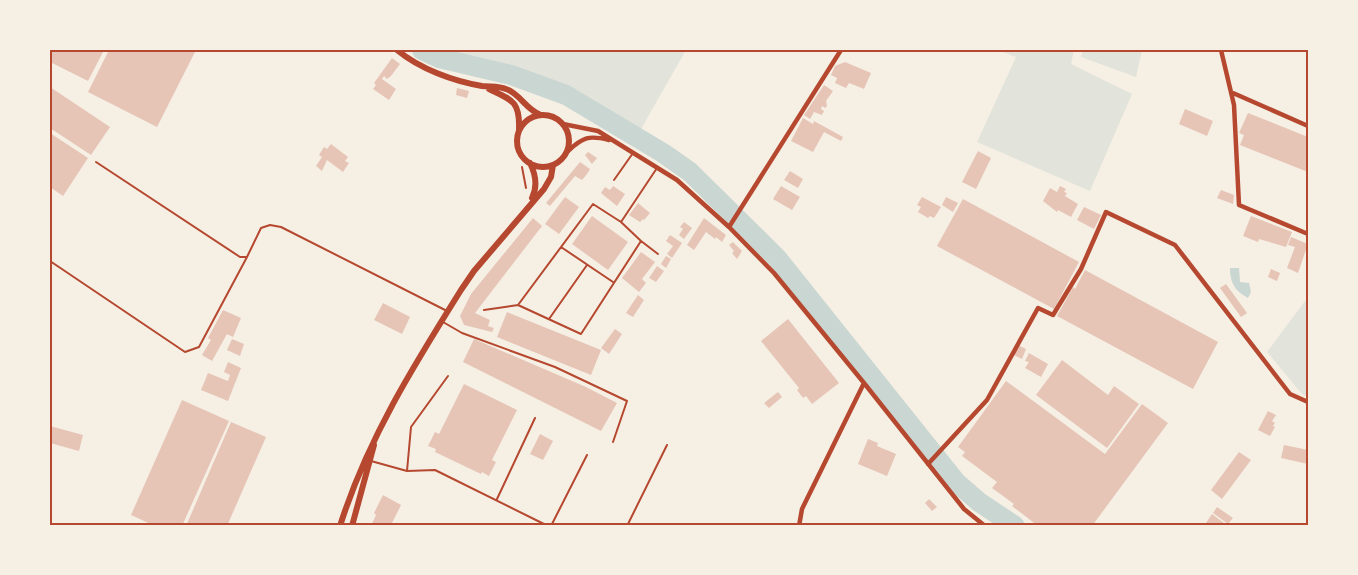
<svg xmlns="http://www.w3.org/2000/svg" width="1358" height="575" font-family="'IBM Plex Sans',sans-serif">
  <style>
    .green { fill: #e2e4dc }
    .water { fill: #c9d6d2 }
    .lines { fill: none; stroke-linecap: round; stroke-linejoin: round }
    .river { stroke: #c9d6d2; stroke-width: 20 }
    .building { fill: #e6c5b7 }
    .path { stroke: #b5482f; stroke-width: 2 }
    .service { stroke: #b5482f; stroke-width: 2 }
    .minor { stroke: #b5482f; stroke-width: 4.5 }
    .tertiary { stroke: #b5482f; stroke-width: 6 }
    .neatline { fill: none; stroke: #b5482f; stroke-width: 2 }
  </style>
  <rect width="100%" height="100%" fill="#f6efe4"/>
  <path class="green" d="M435 50H686L641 129 562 86 509 70 445 56Z
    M998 50H1074L1071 64 1132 94 1090 191 977 142 1016 57Z
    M1083 50H1142L1136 77 1081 57Z
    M1308 297V397L1302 394 1267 352Z"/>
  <path class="water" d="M1239 268 1240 282 1249 283 1251 292 1248 298C1235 291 1230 283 1230 268Z"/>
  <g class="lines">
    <path class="river" d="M422 50 439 58 511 75 566 95 663 153 690 172 777 258 956 482 979 502 1015 526"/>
  </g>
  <path class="building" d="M50 50H104L88 81 50 62Z
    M109 50H196L157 127 88 92Z
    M392 58 400 64 391 76 387 79 384 76 382 79 396 89 389 100 373 89 376 85 374 83Z
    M845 62 871 73 864 89 849 83 846 88 835 83 837 78 831 75 835 66Z
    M824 85 833 91 826 101 827 106 825 108 822 106 821 109 824 111 822 115 814 112 810 119 804 115Z
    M50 87 110 127 91 155 50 128Z
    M457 88 469 91 467 98 456 95Z
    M1185 109 1213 121 1207 136 1179 124Z
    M1248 113 1308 137V172L1240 145 1244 135 1239 133Z
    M803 118 813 124 814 121 843 137 841 141 824 132 813 152 791 141Z
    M50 133 88 158 63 196 50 187Z
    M331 144 348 157 345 161 349 163 343 172 327 160 322 171 316 166 322 157 319 155 324 147 327 149Z
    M978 151 991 158 976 189 962 182Z
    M588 152 597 158 592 164 585 155Z
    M580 162 590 169 587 174 582 180 575 176 550 206 546 203Z
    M790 171 803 179 798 188 784 180Z
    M613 186 625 194 617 206 601 193 605 187 610 190Z
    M781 186 800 197 792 210 773 199Z
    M1060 186 1066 189 1064 192 1067 193 1065 196 1078 204 1071 217 1058 210 1057 212 1043 201 1050 188 1057 192Z
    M1221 190 1234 195 1233 204 1217 198Z
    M565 197 579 207 559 234 545 224Z
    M922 197 941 207 934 218 930 216 928 218 918 212 921 207 917 205Z
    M946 197 958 203 953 212 942 205Z
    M963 199 1079 262 1054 309 937 246Z
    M638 203 650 213 644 220 643 219 640 222 629 215Z
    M1084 207 1101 215 1094 229 1077 220Z
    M592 216 628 242 608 270 572 244Z
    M1251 216 1292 232 1286 247 1259 239 1258 242 1243 236Z
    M533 218 542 226 475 313 490 320 488 326 494 328 492 332 464 325 460 316 471 294Z
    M704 218 726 235 722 242 716 237 715 239 706 232 694 250 687 245Z
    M684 222 692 228 684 239 679 235 683 229 680 227Z
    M670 235 682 243 672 258 667 254 673 246 666 241Z
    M1291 237 1308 244 1298 273 1287 268 1295 247 1288 245Z
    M733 242 742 251 737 259 732 253 734 251 729 245Z
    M641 252 655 262 642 279 646 283 639 292 622 278Z
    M666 256 671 259 666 268 661 264Z
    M657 266 664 271 656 282 649 278Z
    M1271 269 1280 273 1277 281 1268 277Z
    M1085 270 1218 342 1193 389 1057 316 1073 287 1075 289Z
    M1226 284 1247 313 1241 317 1220 288Z
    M638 295 644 300 633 317 626 313Z
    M383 303 410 317 402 334 374 320Z
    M223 310 241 318 233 337 227 334 212 361 202 355 211 340 208 338Z
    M507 312 601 350 591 375 497 337Z
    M788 319 839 383 812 404 806 396 803 398 797 390 799 388 761 341Z
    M615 329 622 334 609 354 601 348Z
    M232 339 244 344 240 356 227 350Z
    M474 339 586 387 617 403 601 431 463 362Z
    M1018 345 1026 349 1022 359 1014 355Z
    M1029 353 1048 364 1041 377 1025 368 1029 362 1025 361Z
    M1062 360 1108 395 1114 386 1139 404 1107 448 1036 395Z
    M228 362 241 368 228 401 201 390 208 373 228 381 230 375 224 372Z
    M1006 381 1105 454 1142 404 1168 423 1092 526H1038L1012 506 1014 504 992 488 997 482 962 456 965 452 958 447Z
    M464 384 517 410 492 460 496 462 489 476 482 472 481 474 435 452 436 449 428 446 435 432 439 434Z
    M778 392 782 397 769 408 764 403Z
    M182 400 229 421 182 526H155L131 515Z
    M1268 411 1276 415 1272 421 1275 423 1273 426 1275 427 1270 436 1258 430Z
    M231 422 266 437 227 526H186Z
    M50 426 83 435 79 451 50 443Z
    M540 434 553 441 543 460 530 454Z
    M868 439 878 443 877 446 896 454 887 476 858 464Z
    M1284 445 1308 450V464L1281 458Z
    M1239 452 1251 460 1222 499 1211 490Z
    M383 495 401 505 392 523 397 526H371L376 515 374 513Z
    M929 499 937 507 932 511 925 503Z
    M1217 507 1233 518 1228 524 1213 513Z
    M1212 514 1228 526H1204Z"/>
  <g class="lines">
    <path class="path" d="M522 167 526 188"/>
    <path class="service" d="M96 162 240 257H247L261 228 270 225 281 227 447 311
      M657 168 621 222 593 204 518 305 581 334 641 241 658 254
      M614 180 633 153
      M621 222 641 241
      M561 247 613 282
      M50 261 185 352 199 347 247 257
      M484 310 518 305
      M549 319 587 265
      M443 322 462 333 555 367 627 401 613 442
      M371 461 407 471 435 470 548 526
      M407 471 411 427 448 376
      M497 499 535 418
      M551 526 587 455
      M627 526 667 445"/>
    <path class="minor" d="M1221 50 1234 105 1239 205 1308 234
      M1233 93 1308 126
      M563 124 598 131 614 141 677 180 729 227 774 273 864 383 964 509 985 526
      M568 151C583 137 589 135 609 140
      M729 227 841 50
      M928 464 987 400 1038 308 1053 315 1081 269 1106 212 1175 245 1290 394 1308 402
      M799 526 802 509 864 383"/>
    <path class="tertiary" d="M397 50C420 69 453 81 482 86 490 87 499 86 506 89 519 93 526 109 539 114
      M489 89C512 100 520 101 519 129
      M517 141a26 26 0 1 1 52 0a26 26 0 1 1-52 0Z
      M530 163C536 175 538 186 532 198
      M340 526C367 440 414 365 461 290L474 271 544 189 551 177 553 165
      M352 526 374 445"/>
  </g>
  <rect width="1358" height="575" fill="none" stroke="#f6efe4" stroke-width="102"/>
  <rect x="51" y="51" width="1256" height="473" class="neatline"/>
</svg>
